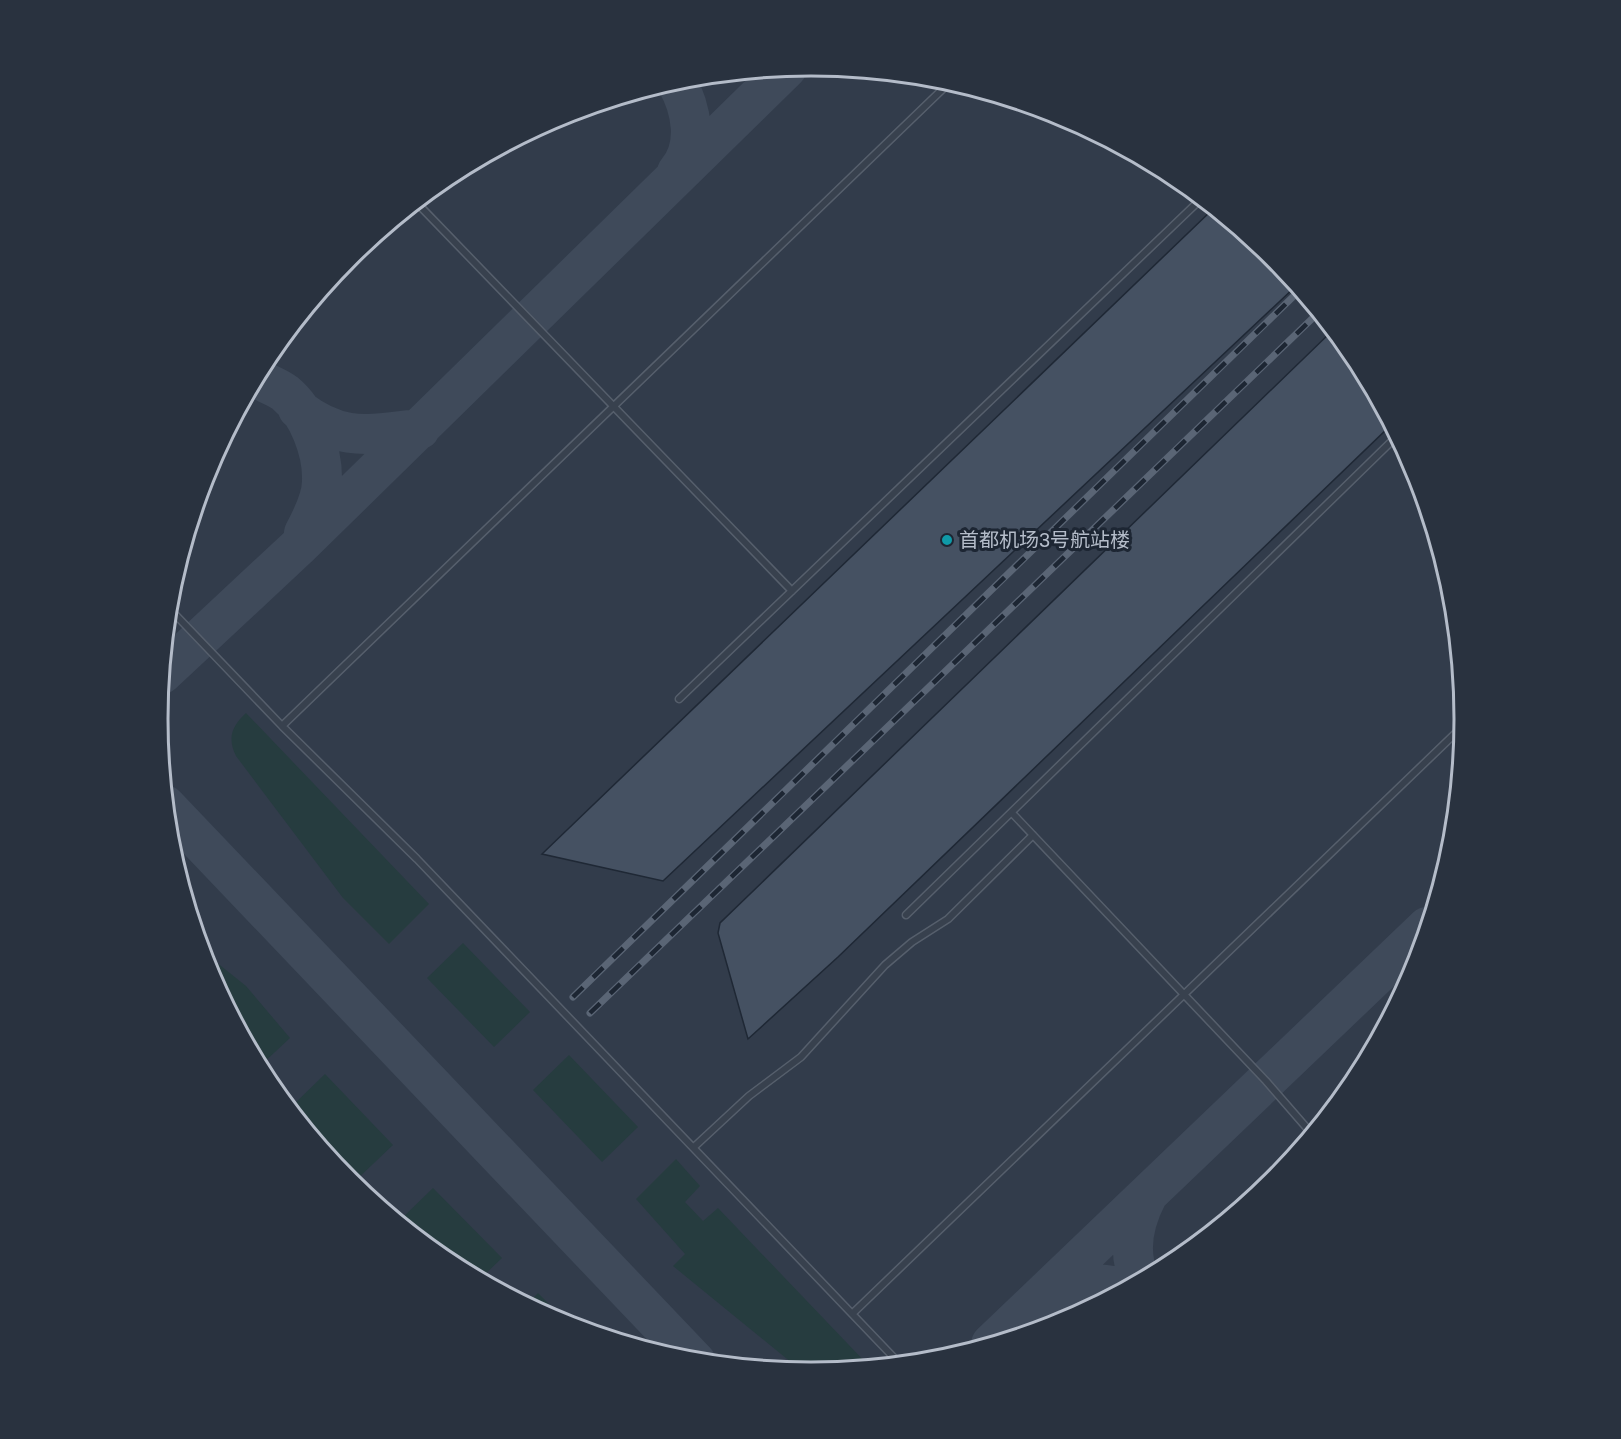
<svg xmlns="http://www.w3.org/2000/svg" width="1621" height="1439" font-family="Helvetica,'Noto Sans SC',sans-serif">
  <style>
    .airport { fill: #323c4b }
    .green { fill: #263c3f }
    .lines { fill: none; stroke-linecap: round; stroke-linejoin: round }
    .taxiway { stroke: #3f4a5a; stroke-width: 40 }
    .building { fill: #455162; stroke: #1f2835; stroke-width: 1.5 }
    .lane-casing { stroke: #565f6c; stroke-width: 9 }
    .lane { stroke: #38414e; stroke-width: 6 }
    .rail-casing { stroke: #5a6575; stroke-width: 7 }
    .rail { stroke: #1d2633; stroke-width: 4.5; stroke-dasharray: 14; stroke-linecap: butt }
    .culture-dot { fill: #0f9aa8; stroke: #1d2633; stroke-width: 2 }
    .labels { text-anchor: middle; stroke-width: 6; stroke-linejoin: round; paint-order: stroke }
    .poi-label { font-size: 20px; fill: #b4bcc9; stroke: #1d2633; text-anchor: start }
    .rim { fill: none; stroke: #b4bcc9; stroke-width: 3 }
  </style>
  <rect width="100%" height="100%" fill="#242f3e"/>
  <path class="airport" d="M160 720a651 651 0 1 1 1302 0a651 651 0 1 1-1302 0Z"/>
  <path class="green" d="M246 713 429 904 389 944 343 898 236 756C227 738 232 726 246 713Z
    M463 943 530 1012 494 1047 427 978Z
    M201 950 246 986 290 1038 259 1067 207 969Z
    M569 1055 638 1127 602 1162 533 1090Z
    M325 1074 393 1145 352 1184 289 1109Z
    M676 1159 700 1186 685 1202 703 1221 718 1208 869 1366 803 1372 673 1266 685 1254 636 1199Z
    M433 1188 502 1258 479 1280 447 1263 398 1222Z
    M538 1293 571 1326 526 1305Z"/>
  <g class="lines">
    <path class="taxiway" d="M676 81C692 109 699 146 677 172
      M256 378C265 383 277 387 285 393 308 412 323 451 322 481 322 498 312 518 304 533
      M298 409C343 443 368 434 420 429
      M162 674 298 547 787 68
      M165 805 696 1362
      M1140 1281C1127 1252 1133 1223 1147 1196
      M1042 1297C1076 1281 1089 1281 1126 1288
      M991 1344 1427 927"/>
  </g>
  <path class="building" d="M1213 209 1273 258 1296 286 663 881 542 854Z
    M1333 330 1354 357 1391 425 838 957 748 1039 718 933 720 923Z"/>
  <g class="lines">
    <defs>
      <path id="lane" d="M416 202 792 591
        M168 607 282 726 417 859 900 1364
        M679 699 1201 199
        M282 726 950 82
        M1012 813 1266 1081 1312 1134
        M906 915 1397 436
        M694 1147 749 1096 801 1057 885 965 912 942 948 919 1033 835
        M852 1314 1464 725"/>
    </defs>
    <use href="#lane" class="lane-casing"/>
    <use href="#lane" class="lane"/>
    <defs>
      <path id="rail" d="M573 997 1300 290
        M590 1013 1318 313"/>
    </defs>
    <use href="#rail" class="rail-casing"/>
    <use href="#rail" class="rail"/>
  </g>
  <circle class="culture-dot" cx="947" cy="540" r="6"/>
  <g class="labels">
    <g class="poi-label">
      <text x="959" y="547">首都机场3号航站楼</text>
    </g>
  </g>
  <path d="M0 0H1621V1439H0ZM168 719a643 643 0 1 1 1286 0a643 643 0 1 1-1286 0Z" fill="#29323f" fill-rule="evenodd"/>
  <path class="rim" d="M168 719a643 643 0 1 1 1286 0a643 643 0 1 1-1286 0Z"/>
</svg>
